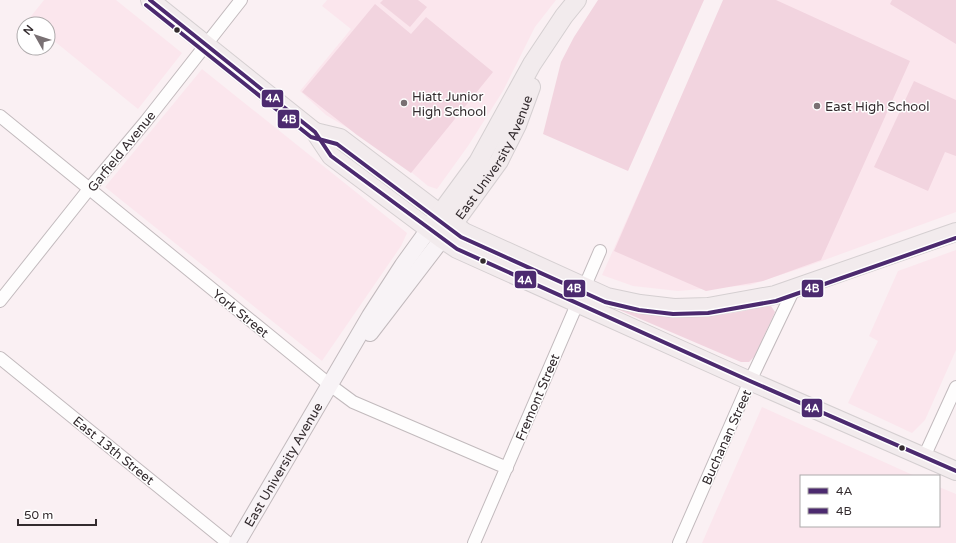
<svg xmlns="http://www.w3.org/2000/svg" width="956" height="543" font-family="'Varela Round',sans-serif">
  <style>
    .built { fill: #fbe6ed }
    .green { fill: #f2d4df }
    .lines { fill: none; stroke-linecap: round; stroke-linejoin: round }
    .street-casing { stroke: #c2babd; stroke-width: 14 }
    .secondary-casing { stroke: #c2babd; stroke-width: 18 }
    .primary-casing { stroke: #d5cfd1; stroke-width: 20 }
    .street { stroke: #fefdfd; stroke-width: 12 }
    .secondary { stroke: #f8f3f6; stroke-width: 16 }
    .primary { stroke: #f2ebed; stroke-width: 18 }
    .bus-1-casing { stroke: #fff; stroke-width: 7 }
    .bus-2-casing { stroke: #fff; stroke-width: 7 }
    .bus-1 { stroke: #4c2a6f; stroke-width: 4 }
    .bus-2 { stroke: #4c2a6f; stroke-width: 4 }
    .bus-dot { fill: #332b2e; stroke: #fff; stroke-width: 1.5 }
    .poi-dot { fill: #797073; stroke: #fff; stroke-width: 1.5 }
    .labels { text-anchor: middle; stroke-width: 3; stroke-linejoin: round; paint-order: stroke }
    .poi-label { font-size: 13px; fill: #332b2e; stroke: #fff; text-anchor: start }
    .street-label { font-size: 13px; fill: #332b2e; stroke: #fff }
    .line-badge { stroke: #fff; stroke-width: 1.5 }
    .badge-label { font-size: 11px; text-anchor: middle; font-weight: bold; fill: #fff }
  </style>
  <rect width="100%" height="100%" fill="#faf0f3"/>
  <path class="built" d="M44 0H116L182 53 138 109 48 36V24H33L28 20Z
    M327 0H556L535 27 503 91 468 146 437 189 428 186 386 151 326 115 300 91 351 29 322 6Z
    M725 0H956V212L808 266 750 285 678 291 633 286 602 275Z
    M202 69 407 233 401 246 322 361 105 187Z
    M956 250V350L925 420 912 433 848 403 878 341 869 336 898 271Z
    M762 407 915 476H801V526H939V487L956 494V543H702Z"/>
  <path class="green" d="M383 0H418L427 7 410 27 380 3Z
    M598 0H704L628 171 543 134 561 62 574 37Z
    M723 0H776L910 61 821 260 763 281 706 291 614 251Z
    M892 0H956V44L890 4Z
    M375 4 411 34 426 17 493 72 411 173 357 135 302 92Z
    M914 81 956 100V156L945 152 928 191 874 167Z
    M771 306 775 312 755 356 749 362H741L617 309C651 313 685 318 719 315 737 313 754 308 771 306Z"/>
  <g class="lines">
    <defs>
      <path id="street" d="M0 116 330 385 353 402 507 468
        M0 301 89 189 146 121 241 0
        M0 358 228 543
        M924 457 956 387
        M474 543 600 251
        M679 543 750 381 794 289"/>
      <g id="secondary">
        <path d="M370 333 442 239"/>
        <path id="s1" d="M237 543 370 316 403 265 429 229"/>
      </g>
      <g id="primary">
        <path d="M150 0 315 132 331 156 442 239 457 249 750 381 956 471"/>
        <path d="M315 132 340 138 464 232 607 297 640 304 674 308 708 307 775 295 956 232"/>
        <path d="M434 222 478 162 532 64 564 16 577 0"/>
        <path id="s2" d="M446 234 499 161 517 125 531 87"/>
      </g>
    </defs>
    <use href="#street" class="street-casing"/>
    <use href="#secondary" class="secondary-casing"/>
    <use href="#primary" class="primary-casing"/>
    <use href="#street" class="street"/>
    <use href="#secondary" class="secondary"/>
    <use href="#primary" class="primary"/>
    <defs>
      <path id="bus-1" d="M150 0 315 132 331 156 457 249 750 381 956 471"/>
      <path id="bus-2" d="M146 5 311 137 337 144 461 237 605 302 639 310 673 314 708 313 776 301 956 238"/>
    </defs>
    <use href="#bus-1" class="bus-1-casing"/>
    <use href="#bus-2" class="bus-2-casing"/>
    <use href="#bus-1" class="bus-1"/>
    <use href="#bus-2" class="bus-2"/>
  </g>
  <g class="bus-dot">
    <circle cx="177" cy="30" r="3.5"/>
    <circle cx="483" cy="261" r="3.5"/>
    <circle cx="902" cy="448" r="3.5"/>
  </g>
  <g class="poi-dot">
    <circle cx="404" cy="103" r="4"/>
    <circle cx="817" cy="106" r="4"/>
  </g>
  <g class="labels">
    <g class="poi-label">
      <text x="412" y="101">Hiatt Junior<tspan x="412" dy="15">High School</tspan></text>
      <text x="825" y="111">East High School</text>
    </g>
    <g class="street-label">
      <text transform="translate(121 151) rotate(-51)" y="5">Garfield Avenue</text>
      <text dy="5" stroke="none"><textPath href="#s2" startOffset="91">East University Avenue</textPath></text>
      <text transform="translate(241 313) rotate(39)" y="5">York Street</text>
      <text transform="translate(537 397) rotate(-67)" y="5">Fremont Street</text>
      <text transform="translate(726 437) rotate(-66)" y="5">Buchanan Street</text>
      <text transform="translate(114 450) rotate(39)" y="5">East 13th Street</text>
      <text dy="5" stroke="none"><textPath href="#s1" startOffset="91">East University Avenue</textPath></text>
    </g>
  </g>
  <g class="line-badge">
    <rect x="261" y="89" width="23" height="19" rx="4" fill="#4c2a6f"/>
    <rect x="277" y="109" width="23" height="20" rx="4" fill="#4c2a6f"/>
    <rect x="514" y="270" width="23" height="19" rx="4" fill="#4c2a6f"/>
    <rect x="563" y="279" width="23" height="19" rx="4" fill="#4c2a6f"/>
    <rect x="801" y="279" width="23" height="19" rx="4" fill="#4c2a6f"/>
    <rect x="801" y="398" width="22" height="20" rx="4" fill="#4c2a6f"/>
  </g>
  <g class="badge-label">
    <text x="273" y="102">4A</text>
    <text x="289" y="123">4B</text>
    <text x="525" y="284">4A</text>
    <text x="574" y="292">4B</text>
    <text x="812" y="292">4B</text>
    <text x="812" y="412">4A</text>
  </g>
  <rect x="800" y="475" width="140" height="52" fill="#ffffff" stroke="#adaaab"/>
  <rect x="808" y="488" width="20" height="6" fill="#4c2a6f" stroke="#adaaab"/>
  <text x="836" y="495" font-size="12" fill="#332b2e">4A</text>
  <rect x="808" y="508" width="20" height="6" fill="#4c2a6f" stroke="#adaaab"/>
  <text x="836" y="515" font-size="12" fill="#332b2e">4B</text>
  <g transform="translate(36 36) rotate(309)"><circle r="19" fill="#ffffff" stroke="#adaaab"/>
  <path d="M0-3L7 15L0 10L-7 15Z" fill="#797073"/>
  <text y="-6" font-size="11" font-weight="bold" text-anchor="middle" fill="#332b2e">N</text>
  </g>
  <path d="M18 519v6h78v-6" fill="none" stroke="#332b2e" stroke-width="2"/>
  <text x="24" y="519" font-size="12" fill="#332b2e" stroke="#ffffff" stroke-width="3" paint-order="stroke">50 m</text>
</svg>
